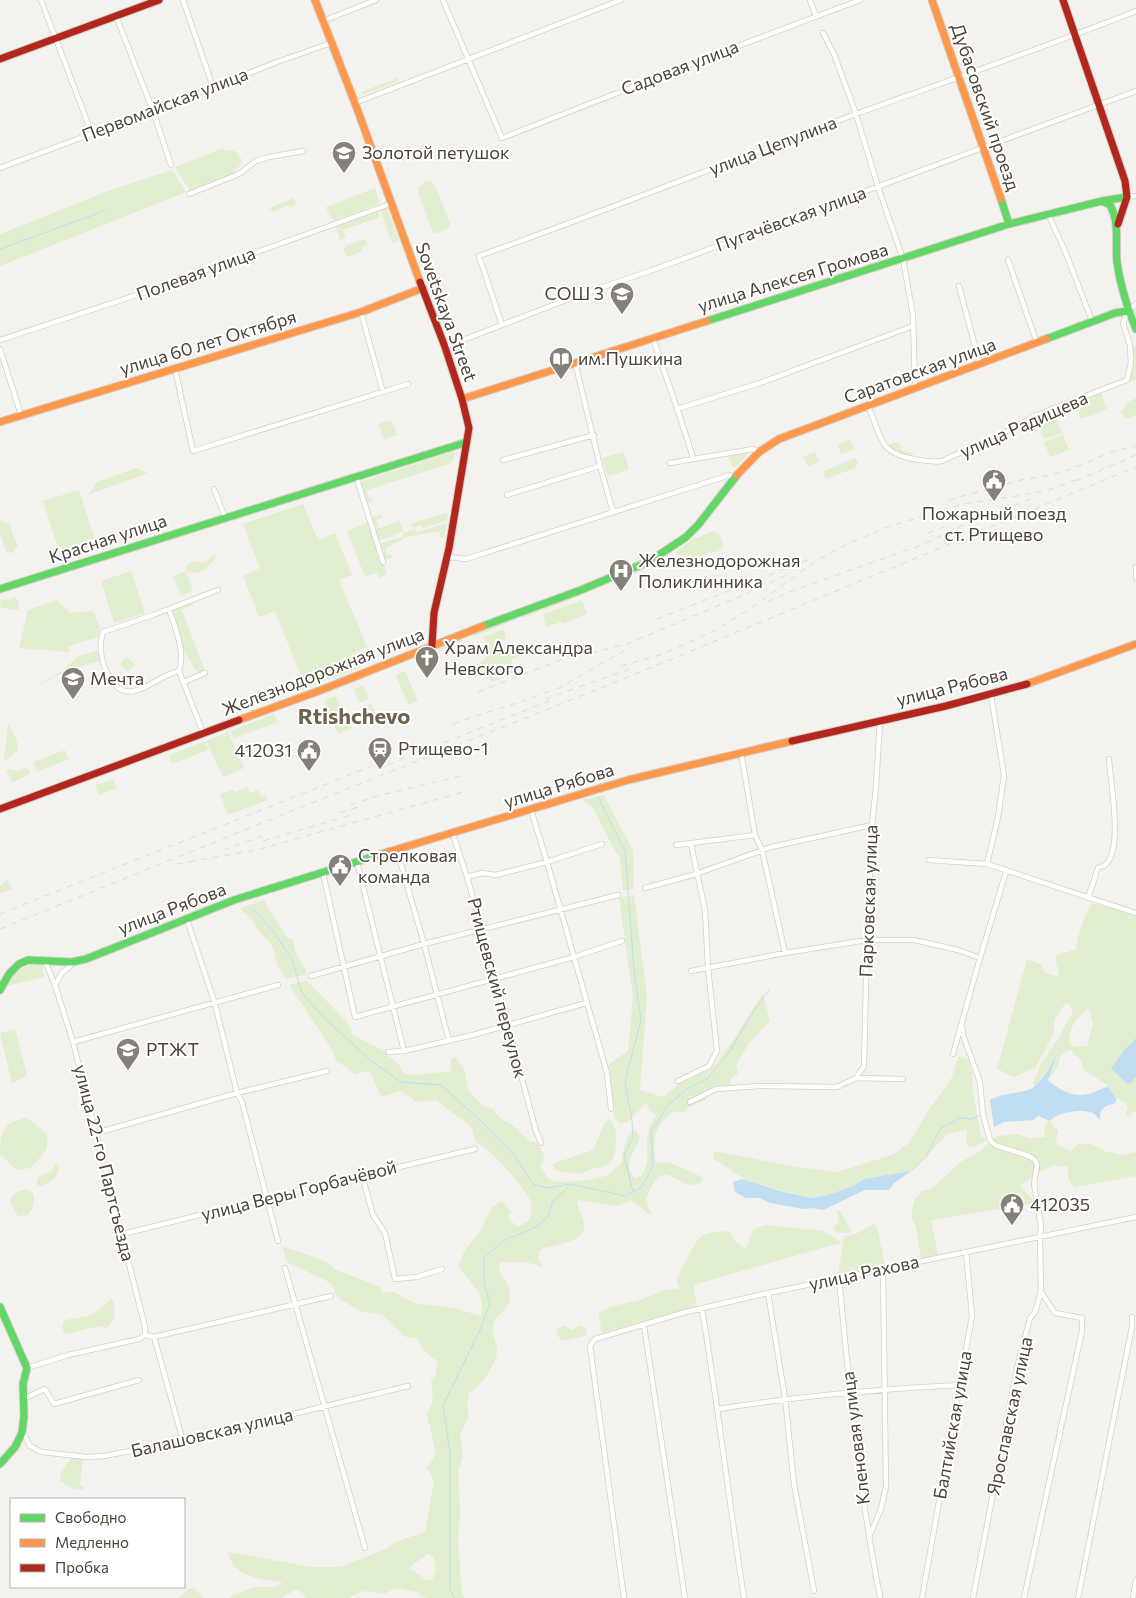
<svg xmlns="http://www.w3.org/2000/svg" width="1136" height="1598" font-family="Commissioner,sans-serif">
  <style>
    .green { fill: #e1eecf; fill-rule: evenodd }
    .water { fill: #c0ddf1 }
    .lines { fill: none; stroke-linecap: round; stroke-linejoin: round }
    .stream { stroke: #c0ddf1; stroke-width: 1 }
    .street-casing { stroke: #d2d0cb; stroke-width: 6 }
    .fast-casing { stroke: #d3cfc5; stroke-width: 9 }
    .slow-casing { stroke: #d3cfc5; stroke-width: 9 }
    .jam-casing { stroke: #d3cfc5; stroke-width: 9 }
    .street { stroke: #fdfdfc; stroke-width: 4.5 }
    .fast { stroke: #63d668; stroke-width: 7 }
    .slow { stroke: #ff974d; stroke-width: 7 }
    .jam { stroke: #b3261e; stroke-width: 7 }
    .rail { stroke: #dbdbda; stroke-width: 1; stroke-dasharray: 6 6; stroke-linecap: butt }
    .labels { text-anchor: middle; stroke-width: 4; stroke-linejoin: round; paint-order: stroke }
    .street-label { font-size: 18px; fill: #4b4439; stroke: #fff }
    .poi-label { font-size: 18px; fill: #4b4439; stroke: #fff; text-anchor: start }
    .district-label { font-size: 22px; font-weight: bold; fill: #6e6250; stroke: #fff }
  </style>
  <rect width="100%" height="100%" fill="#f4f2ee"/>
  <path class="green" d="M398 78 399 81 362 95 361 92Z
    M221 149 235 151 242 160C237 179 207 184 190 191L175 167Z
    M172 170 186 192 0 266V234L108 191Z
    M426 181 431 182 436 188 450 223 449 228 437 233H434L432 230 417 189Z
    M375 188 380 203 334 221 330 217 326 207Z
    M294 198 296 203 293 206H285L274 212 269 208Z
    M387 206 399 240 392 243 380 208Z
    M377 210 380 217 343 230 346 238 340 240 335 225Z
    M365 239 367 245 362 247 363 251 347 257 344 249 347 245Z
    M1136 346V380L1130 382 1127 381 1133 363 1131 348Z
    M1101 393 1107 409 1081 419 1075 404Z
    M1136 398V415L1126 419 1121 411 1126 407V403Z
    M1054 412 1062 433 1044 439 1036 418Z
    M391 420 397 435 384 439 378 424Z
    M1063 435 1069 450 1050 457 1044 442Z
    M850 440 854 449 841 454 838 444Z
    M898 442 902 450 914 454C903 457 896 452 887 445Z
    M747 451 748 454 735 468 732 467 728 455Z
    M451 452 455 453 454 459 449 464 367 490 369 499 371 498 373 502 368 503 365 500 360 482Z
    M624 452 629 470 607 476 602 458Z
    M815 452 819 462 808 467 803 457Z
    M855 458 858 463 854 469 841 473 827 479 824 477V471Z
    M136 468 148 473 88 495 97 482Z
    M79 490 97 546 61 557 43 501Z
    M303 504 318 540 335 533 352 575 339 580 367 647 355 653 360 668 303 689 302 686 304 684 275 611 259 617 243 576 260 568 243 524Z
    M445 513 448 514 447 520 423 528 421 525 413 528 411 524Z
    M381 515 382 518 376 520 379 528 400 521 403 531 396 534V535L378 541 371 518Z
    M0 520 11 525 12 532 18 545 12 553 6 552 0 532Z
    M368 522 387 574 380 578 376 573 365 577 347 531Z
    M447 523 444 537 441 538 439 531 406 537 385 549 387 555 391 554 392 558 386 560 383 559 379 546 382 543 403 537V533L416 529 417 532Z
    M713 531C721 535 723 538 723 547L717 552 708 553 699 558 674 554 694 538H698Z
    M215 554 216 557C209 567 197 579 185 570 191 551 201 573 212 555Z
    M131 571 145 613 114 623 101 581Z
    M186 571 193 591 181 596 173 576Z
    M579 593 580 596 522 618 521 615Z
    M16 597 19 604 18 610 1 608 0 601Z
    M57 600 70 613 93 611 100 627 98 637 68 646 69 652 19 648 28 610Z
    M582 600 587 614 562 624 561 622 546 627 543 614Z
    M190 602 193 605 182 610 205 671 198 672C182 653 179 634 172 611L173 609Z
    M517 617 518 619 475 636 474 633Z
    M504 629 506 639 499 641 501 648 524 642 525 647 517 657 511 660 515 669 513 673 492 682 489 678 485 679 481 672H479L477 665 487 657 488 652 485 644 487 643 483 637Z
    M462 639 463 641 430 654 429 652Z
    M97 651 99 652 101 660 98 662 71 668 34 688 60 672 79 656Z
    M126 657 135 664 128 672 120 665Z
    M405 671 418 701 408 705 396 675Z
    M363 685 369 699 359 703 354 689Z
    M336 696 341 710 329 714 324 700Z
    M371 703 377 717 366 721 361 708Z
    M274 714 278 722 234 738 231 731Z
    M345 714 351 728 338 734 332 720Z
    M8 725H10C12 733 19 741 18 750L6 760 4 759Z
    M228 732 244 768 223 777 206 741Z
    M205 741 208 750 172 764 169 755Z
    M65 750 69 759 37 772 33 762Z
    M27 767 30 774 13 782 11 781 6 770 11 769 17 771Z
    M113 779 117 788 99 795 95 785Z
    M247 787 250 793 258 790 261 797 266 795 268 800 228 815 220 794 233 790 235 792Z
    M604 795 633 851 634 889 623 890 620 858 611 844 593 808 582 800Z
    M8 879 12 889 0 893V886Z
    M634 895 647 996 640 1090 663 1097C669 1092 675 1087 681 1083 693 1075 708 1072 718 1061 735 1040 748 1016 763 993L770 1021 749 1043 736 1065 738 1073 730 1080 731 1086 725 1092 707 1091 706 1100 688 1107 683 1113 674 1111C653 1127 652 1139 656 1163 660 1163 665 1162 669 1163 674 1164 699 1175 703 1178L700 1183C677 1194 665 1149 646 1199L652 1216 631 1201 617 1206 577 1200C578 1210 582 1214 584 1223 587 1244 552 1244 540 1250L538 1260 543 1267 526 1262H500L499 1271C508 1282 516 1298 504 1310 500 1314 494 1319 493 1325 491 1333 496 1341 497 1348 499 1362 480 1387 469 1393L467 1406 469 1416 460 1434 463 1456 458 1471 460 1512 458 1541 462 1594 465 1598H426L420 1595V1593L396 1588 384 1594 363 1591 349 1598H305L306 1596 297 1589 281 1598H230L233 1595 241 1593 253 1587H275L283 1583C263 1578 233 1579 228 1552L312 1567H341L386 1549 395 1542 425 1532 434 1482 430 1472 426 1469 436 1455 427 1414 433 1401 431 1380 436 1375 437 1361 423 1350 418 1339 406 1337 381 1314 361 1312 337 1297 331 1283 287 1262 282 1246 325 1261 336 1270 381 1287V1293L394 1292 414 1303 454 1308 481 1316C487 1292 469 1283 458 1266L465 1250 479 1233 492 1207 502 1201 511 1212 508 1217 517 1227 529 1221C530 1216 533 1207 531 1202 525 1188 490 1147 475 1142L472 1128 436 1100 417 1102 401 1091 381 1097 370 1071 355 1074 336 1060 331 1048 289 985 307 981 348 1023 353 1035 382 1050 399 1065 404 1073 413 1075 451 1071V1059L455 1057 464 1069 468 1090 482 1105 493 1109 500 1118 512 1125 529 1141 537 1143 543 1153 544 1159 540 1167 544 1171 547 1178 553 1181 564 1182 588 1180 606 1176 622 1163V1155L628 1135 635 1129 640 1136C637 1151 620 1165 635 1178L640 1177C650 1165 647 1152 647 1137 648 1130 653 1121 656 1115L650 1110 646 1103 628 1122 619 1123 614 1118 609 1064 628 1051 633 997 619 898ZM428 1554 434 1558 436 1571 432 1580H427L408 1568Z
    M264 899C267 908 272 913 277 921 282 929 283 936 293 940L296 954 306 969V974L287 979 277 966 274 950 270 943 254 925 253 920 240 909Z
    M1092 903 1136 914V1038L1126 1048 1134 1078H1136V1112H1132L1131 1116 1127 1117 1126 1113 1128 1108 1124 1102 1116 1098 1106 1084 1084 1070 1080 1059 1070 1050 1061 1054 1058 1067 1048 1080 1055 1059 1036 1086 1033 1084 1040 1066 1060 1035 1073 1012 1069 1003 1064 1005 1054 1020V1033L1036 1067 1014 1077 997 1069 1027 959 1042 965 1045 973 1059 977 1055 956 1076 949C1078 932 1084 918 1092 903ZM1089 1009 1093 1024 1087 1046H1071C1065 1032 1077 1016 1089 1009Z
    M34 964 42 966 44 977 6 986C13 974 21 967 34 964Z
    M15 1029 27 1075 12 1084 0 1033Z
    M959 1056 970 1060 973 1082 972 1087 981 1137H989L983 1143 970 1148 966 1144 967 1130 948 1134 911 1171 864 1179 853 1186 828 1195 812 1198 749 1182 713 1158 714 1151 802 1168 837 1172 892 1155 909 1143 929 1110 951 1079Z
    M27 1118 47 1133V1149L31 1168 17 1170 0 1155C0 1132 2 1122 27 1118Z
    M610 1120C617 1127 616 1134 616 1143 614 1176 599 1161 582 1174L557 1171 552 1164 593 1150 605 1122Z
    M1050 1121 1058 1131 1056 1144 1070 1151 1079 1144H1091L1105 1151 1120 1155 1136 1152V1176L1074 1187 1068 1178V1167L1052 1165 1020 1185 1035 1203 931 1220 938 1255 921 1259 916 1226 911 1216 915 1199 922 1191 931 1189 962 1161 979 1152 997 1136 1017 1134 1029 1138 1045 1137 1044 1126Z
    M55 1164 59 1165C59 1178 52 1181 41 1186L37 1185V1180L40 1175 51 1172Z
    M26 1189 29 1190 34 1195C34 1206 32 1217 18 1216 8 1201 6 1194 26 1189Z
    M836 1210 840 1211 851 1230 849 1233H839L833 1230 839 1220Z
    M873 1224 877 1226 885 1266 838 1275 843 1243 832 1245 693 1285 697 1306 609 1331 604 1332 600 1330 601 1325 598 1314 609 1307 640 1300 664 1290 680 1289C678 1285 676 1282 677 1278 678 1275 697 1240 698 1239 706 1231 719 1232 729 1231L736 1242 746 1249 753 1230 765 1225 824 1231 842 1243 844 1237 858 1233Z
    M111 1299 113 1300C115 1313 117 1320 106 1328L100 1326 65 1334C62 1329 61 1324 65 1320L88 1316 100 1309Z
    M564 1325C576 1334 571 1328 581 1325L586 1329 587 1334 584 1336 562 1341 557 1335V1330Z
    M71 1458 83 1459 80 1485 84 1487 82 1490 71 1488 60 1481 61 1473Z
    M192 1587 204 1598H178Z"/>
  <path class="water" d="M1136 1038V1078H1134L1132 1083 1127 1084 1111 1068 1126 1048Z
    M1056 1057 1048 1080C1059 1090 1073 1098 1089 1094 1095 1092 1101 1088 1108 1087L1116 1098V1102L1114 1104C1104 1105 1099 1110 1100 1120 1097 1117 1095 1113 1090 1112 1079 1109 1057 1112 1050 1121L1038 1116 1034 1120 1004 1122 994 1127 990 1100C1003 1092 1026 1094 1035 1086 1044 1079 1050 1066 1056 1057Z
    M911 1171 894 1183 889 1190H865L823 1210 812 1208 804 1209 770 1203 760 1198H746L735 1192 733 1182 742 1179 780 1191 812 1198 828 1195 853 1186 864 1179Z"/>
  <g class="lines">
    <path class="stream" d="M0 249 104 211
      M598 797 625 851 634 970 641 1020 625 1081 632 1121 633 1137 624 1155 633 1191
      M253 909 273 931 292 959 302 993 323 1017 374 1063 401 1082 441 1085 483 1123 513 1154 533 1184 548 1188 570 1184
      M912 1171 926 1157 940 1129 960 1118 972 1119 981 1115
      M454 1598 450 1589V1452L443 1405 480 1330 490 1304 484 1283V1258L503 1241 538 1226 549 1215 552 1202 571 1184 625 1196 642 1187 653 1166 651 1132 667 1106 688 1088 707 1079 730 1051 747 1021 769 990"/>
    <defs>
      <path id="street" d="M41 0 92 134
        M183 0 213 87
        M443 0 502 138 725 51 860 0
        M810 0 816 16
        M116 16 153 111 171 165
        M323 21 376 0
        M823 33 834 54 856 114 878 187 903 259 913 315 915 389
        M355 103 621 0
        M0 168 153 111 277 62 331 43
        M189 194 239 174 256 161 269 157 303 151
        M1127 197 1136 196
        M1048 214 1065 251 1092 321
        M1008 260 1037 343
        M959 286 980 365
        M1128 311 1136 304
        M361 312 383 392
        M502 325 479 256C606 211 730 161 856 114 950 80 1043 48 1136 11
        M653 338C666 378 681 417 693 458
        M0 340 152 290 390 204
        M445 347 566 300 661 267 1136 91
        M0 349 21 415
        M575 362 600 466 613 512
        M175 369 193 451 408 384
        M868 406C882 436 877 453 914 459 923 460 933 463 942 461L1012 429 1034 416 1127 380 1131 362 1130 345 1123 323 1128 311 1136 317
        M677 409 760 383 913 326
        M503 460 594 435
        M670 463 753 449 759 452
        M356 476 383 562
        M214 489 225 517
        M507 495 600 466
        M447 557 466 559 730 475 733 479
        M1136 567V578
        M169 609C175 628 186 652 179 671
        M179 671C152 677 125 714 106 671 101 659 99 644 103 632L153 615 218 590
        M179 671 203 733
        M184 682 205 673
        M741 752 755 835 762 850 785 953
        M531 810 547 862 607 1073 611 1109
        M453 834 467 877 482 929 536 1131 541 1143
        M676 845 755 835
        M397 850 424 944 449 1041
        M929 860 987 864 1136 913
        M357 862 404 1051
        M987 864 998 817 1004 775 991 695
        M323 873 355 1017 574 957 622 941
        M467 877 482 873 496 875 547 862 602 844
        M645 888 696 874 771 847 872 825
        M1088 898 1098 868C1100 867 1103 866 1105 865 1124 850 1110 781 1109 759
        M187 920 215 1004 237 1093 242 1102 278 1241
        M691 971 785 953 867 940H914L958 950 980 958
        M311 976 424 944 618 895
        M55 985 62 973 72 964
        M962 1027 963 1035 980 1082 983 1115 990 1140 995 1145 1029 1156 1035 1160 1037 1165 1034 1184 1041 1226 1040 1236 1041 1292 1035 1312 1030 1318 1017 1368 973 1598
        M73 1042 278 985
        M388 1052 404 1051 473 1035 586 1003
        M953 1054 980 958 1006 872
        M856 1078 864 1066 867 940 872 825 876 787 880 721
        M678 1081 709 1066 717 1051 708 968 705 910 691 844
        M690 1102 716 1089 760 1086 837 1087 856 1078 903 1079
        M96 1133 237 1093 327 1071
        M362 1175 373 1215 385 1233 395 1279 417 1277 442 1269
        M123 1234 268 1198 475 1149
        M285 1268 365 1548
        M839 1278C849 1385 859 1491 880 1596
        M768 1293 785 1398 794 1484 814 1591
        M702 1309C718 1405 729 1502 744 1598
        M644 1325 685 1598
        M145 1335 154 1337 331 1296
        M154 1337 183 1441
        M27 1368 68 1355 139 1339 145 1335V1327L73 1042 55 985 45 961
        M23 1399 45 1389 54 1404 139 1380
        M718 1409C799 1396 878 1389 960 1385
        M23 1432 30 1446 41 1452 87 1457 104 1456 183 1441 408 1386
        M869 1537 881 1509 886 1487 883 1269
        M624 1598 590 1346 595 1339 686 1312 768 1293 1136 1217
        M922 1598 972 1316 966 1252
        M1024 1598 1082 1331V1318L1055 1313 1041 1292
        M1078 1598 1132 1327V1317
        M1133 1598 1136 1580"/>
      <path id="fast" d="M1001 199 1009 224 1102 201 1110 205C1120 223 1115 243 1117 262 1120 285 1127 307 1136 329
        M1102 201 1127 197
        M707 321 1009 224
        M1046 339 1115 313 1128 311
        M0 589 467 442
        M483 626 581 590 650 561 686 537 698 525 737 475
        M0 990 9 974 19 964 28 960 72 962 86 959 234 900 388 852
        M0 1307 27 1368 23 1384 24 1416 22 1433 15 1447 0 1464"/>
      <path id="slow" d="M315 0 355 103 420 282
        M932 0 1001 199
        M462 399 707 321
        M0 422 361 312 423 288
        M737 475 759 452 779 439 1046 339
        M1027 684 1136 644
        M239 720 316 692 483 626
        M388 852 628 780 792 741"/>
      <path id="jam" d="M1063 0 1125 181 1127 197 1118 224
        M0 59 159 0
        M420 282 445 347 462 399 469 428 449 548 434 613 432 646
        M792 741 946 706 1027 684
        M0 809 239 720"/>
    </defs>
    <use href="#street" class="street-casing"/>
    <use href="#fast" class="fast-casing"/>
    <use href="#slow" class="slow-casing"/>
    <use href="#jam" class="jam-casing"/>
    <use href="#street" class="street"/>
    <use href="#fast" class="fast"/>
    <use href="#slow" class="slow"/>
    <use href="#jam" class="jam"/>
    <path class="rail" d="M1076 481 1136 455
      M949 500 1021 480 1051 475 1074 468 1111 452 1136 446
      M928 533 949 525
      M768 602 789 592 924 544 961 526 1031 499
      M657 619 810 559
      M621 666 663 654 714 631 759 603 814 562 849 543 888 527 962 504 1023 495 1051 489 1081 478
      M557 689 631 647
      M478 692 568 657 596 652 629 643 739 597 791 573
      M545 699 630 669
      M453 724C485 712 518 704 550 691
      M377 769 554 699
      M350 805 377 796 461 776
      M340 813 358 807
      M263 841 351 815
      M223 850 268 834
      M177 864 256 850 467 791
      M0 914 382 762
      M0 929 299 808 621 680 1136 467"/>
  </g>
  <defs>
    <symbol id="school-pin" viewBox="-11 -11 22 30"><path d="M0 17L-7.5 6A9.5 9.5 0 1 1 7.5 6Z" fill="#868178" stroke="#fff"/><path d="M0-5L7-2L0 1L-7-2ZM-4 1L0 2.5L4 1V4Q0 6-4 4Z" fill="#fff"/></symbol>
    <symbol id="library-pin" viewBox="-11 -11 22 30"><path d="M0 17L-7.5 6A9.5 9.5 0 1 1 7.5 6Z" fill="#868178" stroke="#fff"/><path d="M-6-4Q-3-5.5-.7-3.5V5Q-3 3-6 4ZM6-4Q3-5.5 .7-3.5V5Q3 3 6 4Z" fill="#fff"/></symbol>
    <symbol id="civic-pin" viewBox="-11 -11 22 30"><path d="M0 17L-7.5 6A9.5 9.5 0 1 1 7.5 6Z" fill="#868178" stroke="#fff"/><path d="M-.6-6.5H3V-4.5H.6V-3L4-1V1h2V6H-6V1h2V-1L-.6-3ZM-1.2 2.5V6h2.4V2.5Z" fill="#fff"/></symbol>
    <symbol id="hospital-pin" viewBox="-11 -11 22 30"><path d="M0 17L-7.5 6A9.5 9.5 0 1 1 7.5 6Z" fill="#868178" stroke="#fff"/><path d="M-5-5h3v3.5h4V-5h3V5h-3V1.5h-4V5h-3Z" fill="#fff"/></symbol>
    <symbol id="church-pin" viewBox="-11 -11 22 30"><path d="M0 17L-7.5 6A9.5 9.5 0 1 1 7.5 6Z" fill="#868178" stroke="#fff"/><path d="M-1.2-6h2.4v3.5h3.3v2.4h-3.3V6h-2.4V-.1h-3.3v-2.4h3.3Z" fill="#fff"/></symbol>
    <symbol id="station-pin" viewBox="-11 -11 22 30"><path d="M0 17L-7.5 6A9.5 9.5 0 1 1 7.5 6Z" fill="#868178" stroke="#fff"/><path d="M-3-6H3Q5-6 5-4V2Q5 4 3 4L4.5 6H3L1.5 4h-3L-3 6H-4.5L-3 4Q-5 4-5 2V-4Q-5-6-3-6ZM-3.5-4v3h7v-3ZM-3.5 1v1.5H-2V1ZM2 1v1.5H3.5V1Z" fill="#fff"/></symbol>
    <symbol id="university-pin" viewBox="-11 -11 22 30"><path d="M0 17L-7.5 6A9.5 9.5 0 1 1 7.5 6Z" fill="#868178" stroke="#fff"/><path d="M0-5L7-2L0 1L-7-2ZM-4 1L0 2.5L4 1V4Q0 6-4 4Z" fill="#fff"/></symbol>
  </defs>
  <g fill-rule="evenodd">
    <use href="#school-pin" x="330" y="139" width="28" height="38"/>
    <use href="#school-pin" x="608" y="280" width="28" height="38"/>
    <use href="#library-pin" x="547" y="345" width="28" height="38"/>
    <use href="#civic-pin" x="980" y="467" width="28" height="38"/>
    <use href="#hospital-pin" x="607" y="557" width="28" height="38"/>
    <use href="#church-pin" x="413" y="644" width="28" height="38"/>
    <use href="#school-pin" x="59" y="665" width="28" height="38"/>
    <use href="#station-pin" x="366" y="735" width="28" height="38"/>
    <use href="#civic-pin" x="295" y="737" width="28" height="38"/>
    <use href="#civic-pin" x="326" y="852" width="28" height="38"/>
    <use href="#university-pin" x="114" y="1036" width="28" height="38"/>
    <use href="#civic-pin" x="998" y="1191" width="28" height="38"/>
  </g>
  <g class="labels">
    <g class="street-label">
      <text transform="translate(680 68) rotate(-21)" y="6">Садовая улица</text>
      <text transform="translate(165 105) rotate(-21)" y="6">Первомайская улица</text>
      <text transform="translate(985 107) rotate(71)" y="6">Дубасовский проезд</text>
      <text transform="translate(773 146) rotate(-21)" y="6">улица Цепулина</text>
      <text transform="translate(791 219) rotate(-20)" y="6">Пугачёвская улица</text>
      <text transform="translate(196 274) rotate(-20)" y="6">Полевая улица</text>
      <text transform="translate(793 278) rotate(-17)" y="6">улица Алексея Громова</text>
      <text transform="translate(446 312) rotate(70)" y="6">Sovetskaya Street</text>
      <text transform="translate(208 343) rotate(-17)" y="6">улица 60 лет Октября</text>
      <text transform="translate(920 371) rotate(-20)" y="6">Саратовская улица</text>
      <text transform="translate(1024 425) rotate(-24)" y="6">улица Радищева</text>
      <text transform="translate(108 539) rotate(-18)" y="6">Красная улица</text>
      <text transform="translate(323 672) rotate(-21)" y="6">Железнодорожная улица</text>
      <text transform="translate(952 687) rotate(-14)" y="6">улица Рябова</text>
      <text transform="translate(559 786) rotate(-17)" y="6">улица Рябова</text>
      <text transform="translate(869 901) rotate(-88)" y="6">Парковская улица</text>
      <text transform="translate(172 909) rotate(-21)" y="6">улица Рябова</text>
      <text transform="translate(497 988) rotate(75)" y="6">Ртищевский переулок</text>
      <text transform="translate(104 1163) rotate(76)" y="6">улица 22-го Партсъезда</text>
      <text transform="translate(299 1191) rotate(-14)" y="6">улица Веры Горбачёвой</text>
      <text transform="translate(864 1273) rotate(-12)" y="6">улица Рахова</text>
      <text transform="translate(1010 1416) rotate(-78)" y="6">Ярославская улица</text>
      <text transform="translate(953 1425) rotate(-80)" y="6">Балтийская улица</text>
      <text transform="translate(212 1433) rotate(-13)" y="6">Балашовская улица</text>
      <text transform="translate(856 1438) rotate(-97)" y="6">Кленовая улица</text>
    </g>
    <g class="poi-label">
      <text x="362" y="159">Золотой петушок</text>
      <text x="604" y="300" text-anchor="end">СОШ 3</text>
      <text x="578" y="365">им.Пушкина</text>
      <text x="994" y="520" text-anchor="middle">Пожарный поезд<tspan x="994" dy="21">ст. Ртищево</tspan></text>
      <text x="638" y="567">Железнодорожная<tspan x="638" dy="21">Поликлинника</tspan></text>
      <text x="444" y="654">Храм Александра<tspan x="444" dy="21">Невского</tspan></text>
      <text x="90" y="685">Мечта</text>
      <text x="398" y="755">Ртищево-1</text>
      <text x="292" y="757" text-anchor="end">412031</text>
      <text x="358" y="862">Стрелковая<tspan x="358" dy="21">команда</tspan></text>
      <text x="146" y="1056">РТЖТ</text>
      <text x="1030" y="1211">412035</text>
    </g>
    <g class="district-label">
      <text x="354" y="724">Rtishchevo</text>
    </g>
  </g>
  <rect x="10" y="1498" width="175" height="90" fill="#ffffff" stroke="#b7b4b0"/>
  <rect x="20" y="1514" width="25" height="8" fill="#63d668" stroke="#b7b4b0"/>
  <text x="55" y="1523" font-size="15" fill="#4b4439">Свободно</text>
  <rect x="20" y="1539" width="25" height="8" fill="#ff974d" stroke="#b7b4b0"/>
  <text x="55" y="1548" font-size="15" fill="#4b4439">Медленно</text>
  <rect x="20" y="1564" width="25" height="8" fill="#b3261e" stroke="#b7b4b0"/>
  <text x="55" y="1573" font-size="15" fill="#4b4439">Пробка</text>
</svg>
